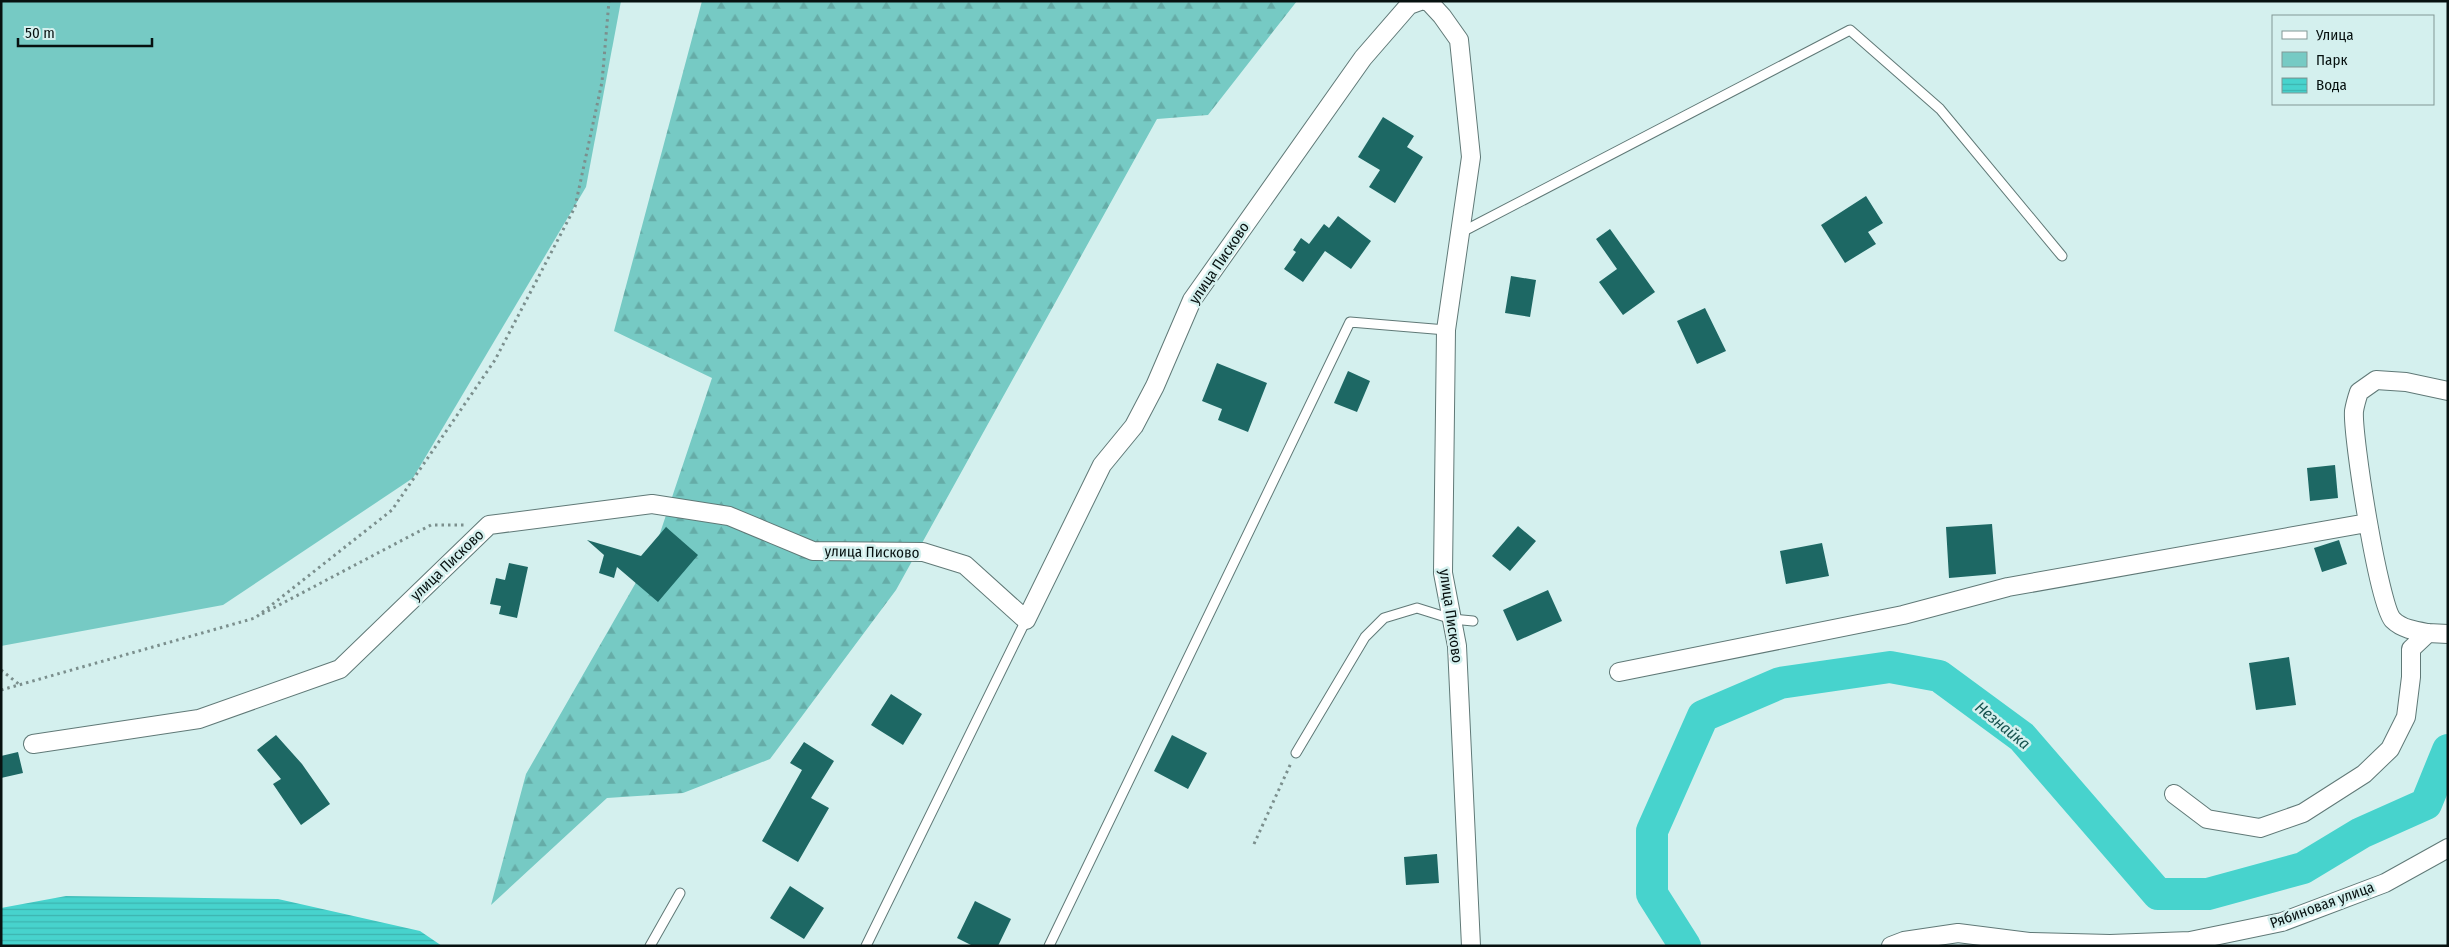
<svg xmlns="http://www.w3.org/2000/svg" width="2449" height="947" font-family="'Fira Sans Condensed',sans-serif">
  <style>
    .green { fill: #76cac4 }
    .forest { fill: url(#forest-firs) }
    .water { fill: url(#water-rules) }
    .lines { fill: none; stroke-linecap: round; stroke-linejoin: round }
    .river { stroke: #47d3cd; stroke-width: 32 }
    .building { fill: #1d6864 }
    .lane-casing { stroke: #607977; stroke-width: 11 }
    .street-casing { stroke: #607977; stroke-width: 20 }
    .path { stroke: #7b8f8d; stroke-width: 3; stroke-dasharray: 2.5 4; stroke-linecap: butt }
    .lane { stroke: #fff; stroke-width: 9 }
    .street { stroke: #fff; stroke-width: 18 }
    .labels { text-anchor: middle; stroke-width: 5; stroke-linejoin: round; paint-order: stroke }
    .street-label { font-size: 15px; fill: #071110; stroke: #d4f0ee }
    .water-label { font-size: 16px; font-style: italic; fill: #16514e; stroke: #d4f0ee }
  </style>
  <defs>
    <pattern id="forest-firs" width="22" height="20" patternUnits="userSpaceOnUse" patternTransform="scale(1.25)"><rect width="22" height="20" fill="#76cac4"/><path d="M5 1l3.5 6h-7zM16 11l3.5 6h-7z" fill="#65aca7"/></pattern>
    <pattern id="water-rules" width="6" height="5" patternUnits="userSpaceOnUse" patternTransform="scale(1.25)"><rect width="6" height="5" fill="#47d3cd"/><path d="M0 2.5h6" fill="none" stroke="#3db4af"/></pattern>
  </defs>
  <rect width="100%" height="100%" fill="#d4f0ee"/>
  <path class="green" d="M1 1H621L586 187 413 478 223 605 1 646Z"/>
  <path class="forest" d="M702 1H1297L1208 115 1157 119 896 590 770 759 683 793 607 798 491 905 526 774 654 551 712 378 614 331Z"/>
  <path class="water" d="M66 896 278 899 420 931 442 946H1V908Z"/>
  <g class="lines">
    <path class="river" d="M1685 946 1652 894V831L1703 716 1780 683 1890 667 1939 676 2022 737 2158 894H2208L2303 868 2361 833 2426 804 2448 750"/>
  </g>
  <path class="building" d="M1383 117 1414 136 1407 147 1423 157 1395 203 1369 187 1380 170 1358 157Z
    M1866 196 1883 223 1868 232 1876 244 1845 263 1821 225Z
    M1338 216 1371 241 1351 269 1325 251 1303 282 1284 269 1296 252 1293 250 1301 238 1309 244 1324 224 1329 228Z
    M1610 229 1655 292 1623 315 1599 282 1617 269 1596 239Z
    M1511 276 1536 280 1530 317 1505 313Z
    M1705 308 1726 351 1697 364 1677 321Z
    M1217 363 1267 383 1248 432 1218 420 1222 409 1202 401Z
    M1348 371 1370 381 1357 412 1334 403Z
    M2335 465 2338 498 2310 501 2307 468Z
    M1992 524 1996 574 1949 578 1946 527Z
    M1518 526 1536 541 1510 571 1492 556Z
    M666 527 698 555 658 602 617 567 614 578 599 573 604 555 587 540 641 556Z
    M2339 540 2347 564 2322 572 2314 548Z
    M1822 543 1829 576 1786 584 1780 551Z
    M509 563 528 567 517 618 499 614 501 606 490 604 496 578 505 580Z
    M1548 590 1562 621 1517 641 1503 610Z
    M2289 657 2296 705 2256 710 2249 663Z
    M891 694 922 714 903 745 871 725Z
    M276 735 302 764 330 804 301 825 273 784 281 779 257 750Z
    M1172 735 1207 753 1188 789 1154 771Z
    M804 742 834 761 811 798 829 808 798 862 762 841 802 770 790 763Z
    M18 752 23 773 1 778V756Z
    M1437 854 1439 883 1406 885 1404 857Z
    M790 886 824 908 804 939 770 918Z
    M975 901 1011 919 998 946H973L957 938Z"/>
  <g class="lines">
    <defs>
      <path id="lane" d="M1460 233 1850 30 1940 109 2062 256
        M1296 753 1365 637 1384 618 1417 608 1452 619 1473 621
        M650 946 680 893
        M866 946 1026 620
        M1049 946 1350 322 1446 330"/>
      <path id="street" d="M1425 1 1429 2 1442 16 1459 40 1471 157 1446 330 1443 573 1457 646 1471 946
        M2428 633 2448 634
        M1619 672 1903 615 2008 587 2367 523
        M33 744 199 719 340 669 489 525 652 504 729 516 813 551 923 552 965 565 1026 620 1102 465 1134 426 1155 386 1192 300 1363 58 1409 5 1420 1
        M2174 794 2207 819 2260 828 2303 813 2364 774 2390 749 2406 717 2411 677V649L2428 633C2416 631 2402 629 2393 620 2379 607 2352 435 2354 411 2355 405 2357 398 2359 392L2376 380 2406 382 2448 391
        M1891 946 1904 941 1958 933 2029 942 2110 944 2190 941 2282 922 2385 883 2448 848"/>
    </defs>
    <use href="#lane" class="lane-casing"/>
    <use href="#street" class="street-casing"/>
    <path class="path" d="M262 614 431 525H464
      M1 670 20 685
      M1 690 255 618 392 510 495 360 575 207 602 82 609 1
      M1254 844 1291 763"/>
    <use href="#lane" class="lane"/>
    <use href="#street" class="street"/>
  </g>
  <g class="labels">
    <g class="street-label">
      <text transform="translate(1219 263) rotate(-56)" y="5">улица Писково</text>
      <text transform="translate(872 552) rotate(1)" y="5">улица Писково</text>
      <text transform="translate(447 565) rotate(-44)" y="5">улица Писково</text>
      <text transform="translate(1451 616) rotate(82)" y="5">улица Писково</text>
      <text transform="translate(2322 905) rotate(-20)" y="5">Рябиновая улица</text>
    </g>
    <g class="water-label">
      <text transform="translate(2003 725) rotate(39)" y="6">Незнайка</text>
    </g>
  </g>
  <rect width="2449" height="947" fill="none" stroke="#071110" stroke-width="5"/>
  <rect x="2272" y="15" width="162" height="90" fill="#d4f0ee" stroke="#829795"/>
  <rect x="2282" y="31" width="25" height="8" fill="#ffffff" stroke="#829795"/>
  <text x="2316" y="40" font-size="15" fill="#071110">Улица</text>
  <rect x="2282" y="52" width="25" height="15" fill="#76cac4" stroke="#829795"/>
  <text x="2316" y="65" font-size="15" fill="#071110">Парк</text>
  <rect x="2282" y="78" width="25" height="15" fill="url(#water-rules)" stroke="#829795"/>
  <text x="2316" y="90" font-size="15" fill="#071110">Вода</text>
  <path d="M18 38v8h134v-8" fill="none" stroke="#071110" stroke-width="2.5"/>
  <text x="25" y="38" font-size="15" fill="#071110" stroke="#d4f0ee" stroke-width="4" paint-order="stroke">50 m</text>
</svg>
